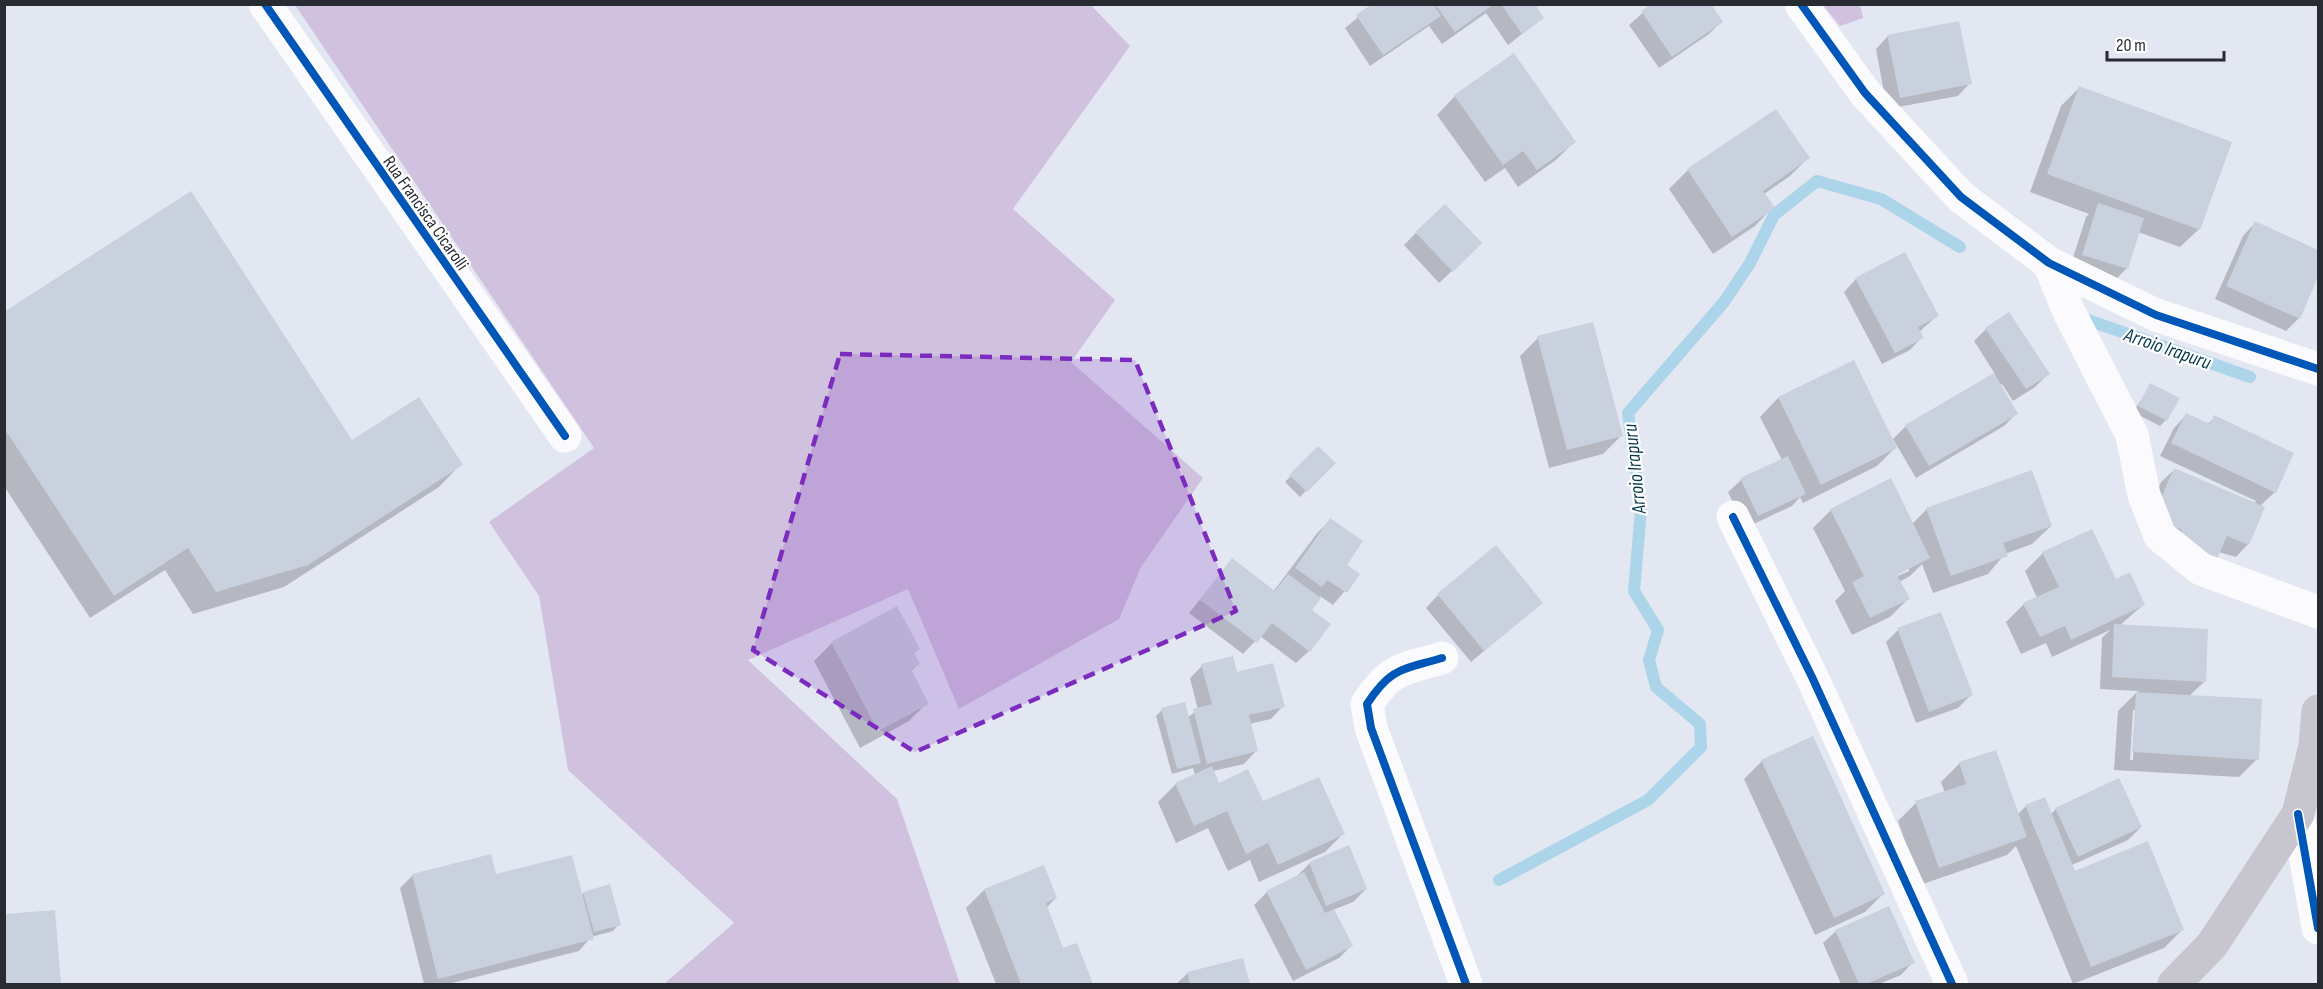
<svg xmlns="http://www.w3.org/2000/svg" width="2323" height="989" font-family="'Sofia Sans Condensed',sans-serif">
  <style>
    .forest { fill: #d0c2df }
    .shadow { fill: #0003; fill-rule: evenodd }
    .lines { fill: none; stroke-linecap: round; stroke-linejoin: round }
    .stream { stroke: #acd5e9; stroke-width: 12 }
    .building { fill: #c8d1dd }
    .minor { stroke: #fbfbfd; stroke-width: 33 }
    .major { stroke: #c7c6ce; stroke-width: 33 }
    .cycleway-casing { stroke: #fff; stroke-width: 11 }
    .cycleway { stroke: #0057b8; stroke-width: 8 }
    .marked { fill: #7b2cbf; fill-opacity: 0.2; stroke: #7b2cbf; stroke-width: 4.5; stroke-dasharray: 12 8; stroke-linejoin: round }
    .labels { text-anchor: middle; stroke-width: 4.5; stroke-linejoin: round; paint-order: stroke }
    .street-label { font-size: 18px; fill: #292b32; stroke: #fff }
    .water-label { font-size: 20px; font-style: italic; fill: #073b4c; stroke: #fff }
  </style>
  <rect width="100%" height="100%" fill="#e3e7f2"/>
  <path class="forest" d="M1090 4 1130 46 1013 209 1115 300 1071 362 1203 478 1141 567 1119 619 959 709 908 589 748 660 897 799 960 984H664L734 923 568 770 539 596 489 522 594 448 295 5Z
    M1823 5H1860L1863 18 1840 26Z"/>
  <path class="shadow" d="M1374 4H1533L1543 18 1508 45 1486 13 1442 44 1429 26 1370 66 1345 28Z
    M1653 4 1721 22 1709 34 1659 68 1629 25Z
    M1888 36 1970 83 1958 96 1887 109 1876 49Z
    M1514 55 1574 142 1556 160 1518 187 1505 168 1485 182 1437 115 1455 96Z
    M2079 88 2199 229 2180 247 2138 232 2127 268 2114 281 2070 267 2086 217 2089 214 2030 192 2061 106Z
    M1776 111 1808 158 1790 176 1764 194 1773 207 1755 226 1713 254 1669 189 1687 171Z
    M2255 223 2318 252V273L2299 318 2286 331 2215 299 2243 236Z
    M1416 233 1468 256 1439 283 1404 245Z
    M1856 279 1937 316 1919 332 1922 337 1910 350 1882 364 1844 292Z
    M4 314 352 442 461 464 439 487 284 587 193 614 165 570 90 618 4 486Z
    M1986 329 2048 374 2035 387 2013 401 2002 384 2000 386 2016 414 2004 426 1916 478 1893 439 1906 426 1995 374 1974 341Z
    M1538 338 1621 436 1603 454 1549 468 1520 356Z
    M1853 362 1895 448 1877 466 1803 503 1800 497 1792 506 1745 528 1728 492 1741 480 1782 460 1760 417 1778 398Z
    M2151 385 2166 420 2160 426 2133 412Z
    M2186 415 2207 425 2215 417 2275 492 2260 506 2248 544 2236 557 2141 530 2161 482 2174 470 2254 504 2256 501 2160 456 2174 428Z
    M1318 448 1333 463 1300 497 1285 482Z
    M1927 509 2051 526 2032 544 2005 554 1988 574 1933 593 1922 564 1910 576 1899 582 1908 599 1890 617 1852 635 1835 601 1845 591 1813 528 1831 510 1912 524ZM1909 567V571L1891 579 1890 577Z
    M1330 520 1345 565 1358 575 1333 605 1320 596 1310 610 1309 651 1296 663 1260 636 1243 654 1189 613 1232 560 1273 592 1318 532Z
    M2043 553 2115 581 2143 605 2119 626 2204 682 2189 696 2257 759 2239 777 2114 770 2118 711 2138 691 2100 689 2102 638 2110 630 2052 657 2046 643 2021 654 2006 622 2024 604 2037 598 2025 571ZM2133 710H2136L2133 760H2130Z
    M1438 595 1541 603 1471 662 1426 608Z
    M1898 630 1971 695 1958 708 1916 723 1886 642Z
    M832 643 919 649 913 654 918 664 910 672 927 703 909 721 860 748 814 661Z
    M1202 666 1236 674 1283 706 1271 719 1249 724 1256 751 1244 764 1213 771 1218 785 1343 834 1325 852 1259 882 1250 860 1228 871 1208 828 1176 843 1158 802 1176 784 1195 775 1193 768 1172 774 1156 716 1162 710 1188 717 1198 710 1190 678Z
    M1995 752 2018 814 2026 806 2051 814 2056 809 2141 827 2128 840 2072 865 2075 873 2182 930 2164 948 2073 984 2016 846 2007 855 1920 885 1898 821 1916 803 1945 793 1941 782 1959 764Z
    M1762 761 1884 893 1865 912 1815 935 1744 779Z
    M490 856 495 876 581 895 584 893 619 924 613 931 591 937 579 951 448 984H424L400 888 412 876Z
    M1310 863 1366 889 1353 902 1333 910 1351 946 1339 958 1293 981 1254 905 1267 892 1297 876Z
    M984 890 1056 898 1046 908 1063 950 1077 945 1092 984H996L966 908Z
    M54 911 60 984H4V915Z
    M1836 931 1913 962 1901 975 1879 984H1841L1823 943Z
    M1241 959 1248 984H1176L1188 973Z"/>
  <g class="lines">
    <path class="stream" d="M2085 319 2250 377
      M1499 880 1648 800 1701 747 1700 724 1656 687 1649 660 1658 630 1634 591 1641 510 1628 413 1724 302 1750 263 1774 215 1817 181 1881 199 1960 247"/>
  </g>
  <path class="building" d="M1372 4H1433L1441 16 1383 55 1356 15Z
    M1435 4H1494L1455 32Z
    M1501 4H1535L1544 18 1522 34Z
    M1651 4H1711L1723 22 1672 57 1641 11Z
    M1959 21 1972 84 1900 98 1887 35Z
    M1514 53 1576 142 1537 170 1523 151 1503 165 1454 95Z
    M2079 86 2232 142 2200 230 2047 174Z
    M1776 109 1810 158 1763 191 1775 208 1732 237 1687 169Z
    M191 191 352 440 419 397 463 465 308 565 216 592 188 548 114 596 4 428V312Z
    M2098 203 2144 218 2128 269 2082 255Z
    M1445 204 1482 243 1453 272 1415 232Z
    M2255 221 2318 250V277L2300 319 2226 286Z
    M1905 252 1939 316 1918 327 1924 338 1895 353 1855 278Z
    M2009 312 2050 374 2026 389 1985 328Z
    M1593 322 1623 436 1567 450 1537 336Z
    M1854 360 1897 448 1821 485 1778 397Z
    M1994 373 2018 414 1929 466 1905 425Z
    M2150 383 2180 398 2167 421 2138 406Z
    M2186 413 2210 424 2214 415 2294 453 2276 493 2171 443Z
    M1318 446 1336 463 1307 492 1289 475Z
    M1788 456 1806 494 1758 516 1740 478Z
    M2174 468 2265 507 2249 545 2227 536 2217 559 2177 543 2182 530 2153 517Z
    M2032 470 2052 526 2003 543 2008 556 1951 576 1926 508Z
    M1891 478 1930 558 1897 575 1910 599 1870 618 1852 582 1864 576 1830 509Z
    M1330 518 1363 541 1347 565 1360 574 1347 593 1327 580 1322 587 1295 568Z
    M2092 529 2116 579 2130 572 2145 605 2071 640 2065 626 2040 637 2023 603 2059 587 2042 552Z
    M1496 545 1543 603 1484 651 1437 594Z
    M1232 558 1275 591 1288 574 1321 598 1312 610 1331 624 1310 652 1272 623 1257 643 1200 600Z
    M897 606 920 649 914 653 920 664 911 669 929 704 878 731 831 642Z
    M1941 612 1973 695 1929 712 1897 628Z
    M2114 624 2208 629 2206 682 2112 677Z
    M1233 656 1237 672 1273 663 1285 707 1249 715 1258 751 1207 764 1193 709 1212 704 1201 664Z
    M2136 692 2262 699 2259 760 2132 752Z
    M1185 702 1201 763 1177 769 1161 708Z
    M1813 736 1885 894 1834 918 1761 760Z
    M1996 750 2027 837 1939 868 1915 801 1966 784 1959 762Z
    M1212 766 1219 783 1248 769 1263 801 1319 777 1345 834 1278 865 1268 843 1246 854 1227 811 1194 826 1175 783Z
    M2119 778 2142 827 2078 857 2055 808Z
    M2045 797 2075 871 2148 841 2184 930 2091 967 2025 805Z
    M1349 845 1367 889 1326 906 1309 862Z
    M491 854 496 874 572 855 594 939 438 979 412 874Z
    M1044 865 1057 898 1046 903 1063 948 1077 943 1093 984H1021L984 889Z
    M1304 872 1325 913 1334 909 1353 946 1306 970 1266 891Z
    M610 884 621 925 594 932 583 892Z
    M1889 906 1915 963 1866 984H1859L1835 930Z
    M55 910 61 984H4V914Z
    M1243 958 1250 984H1190L1187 972Z"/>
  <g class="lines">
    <path class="minor" d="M265 4 565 436
      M1801 4 1865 93 1961 197 2049 263 2156 315 2318 369
      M2049 263 2069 312 2132 435 2144 495 2160 536 2201 569 2318 612
      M1733 517 1812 677 1952 984
      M1442 658C1402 670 1391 667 1367 704L1371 728 1466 984
      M2298 814 2318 928"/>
    <path class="major" d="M2174 984 2212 945 2298 814 2315 746 2318 711"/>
    <defs>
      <path id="cycleway" d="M265 4 565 436
        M1801 4 1865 93 1961 197 2049 263 2156 315 2318 369
        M1733 517 1812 677 1952 984
        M1442 658C1402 670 1391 667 1367 704L1371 728 1466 984
        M2298 814 2318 928"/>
    </defs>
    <use href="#cycleway" class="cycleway-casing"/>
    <use href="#cycleway" class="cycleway"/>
  </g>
  <path class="marked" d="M840 354 1135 360 1236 611 915 752 753 650Z"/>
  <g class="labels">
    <g class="street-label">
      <text transform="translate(426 213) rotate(55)" y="6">Rua Francisca Cicarolli</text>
    </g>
    <g class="water-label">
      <text transform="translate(2168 348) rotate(19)" y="7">Arroio Irapuru</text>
      <text transform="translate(1634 469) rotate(-96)" y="7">Arroio Irapuru</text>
    </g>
  </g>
  <rect width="2323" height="989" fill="none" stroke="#292b32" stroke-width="12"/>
  <path d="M2107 51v9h117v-9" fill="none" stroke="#292b32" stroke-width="3"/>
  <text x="2116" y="51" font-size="18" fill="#292b32" stroke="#ffffff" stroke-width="4.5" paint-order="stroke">20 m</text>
</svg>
